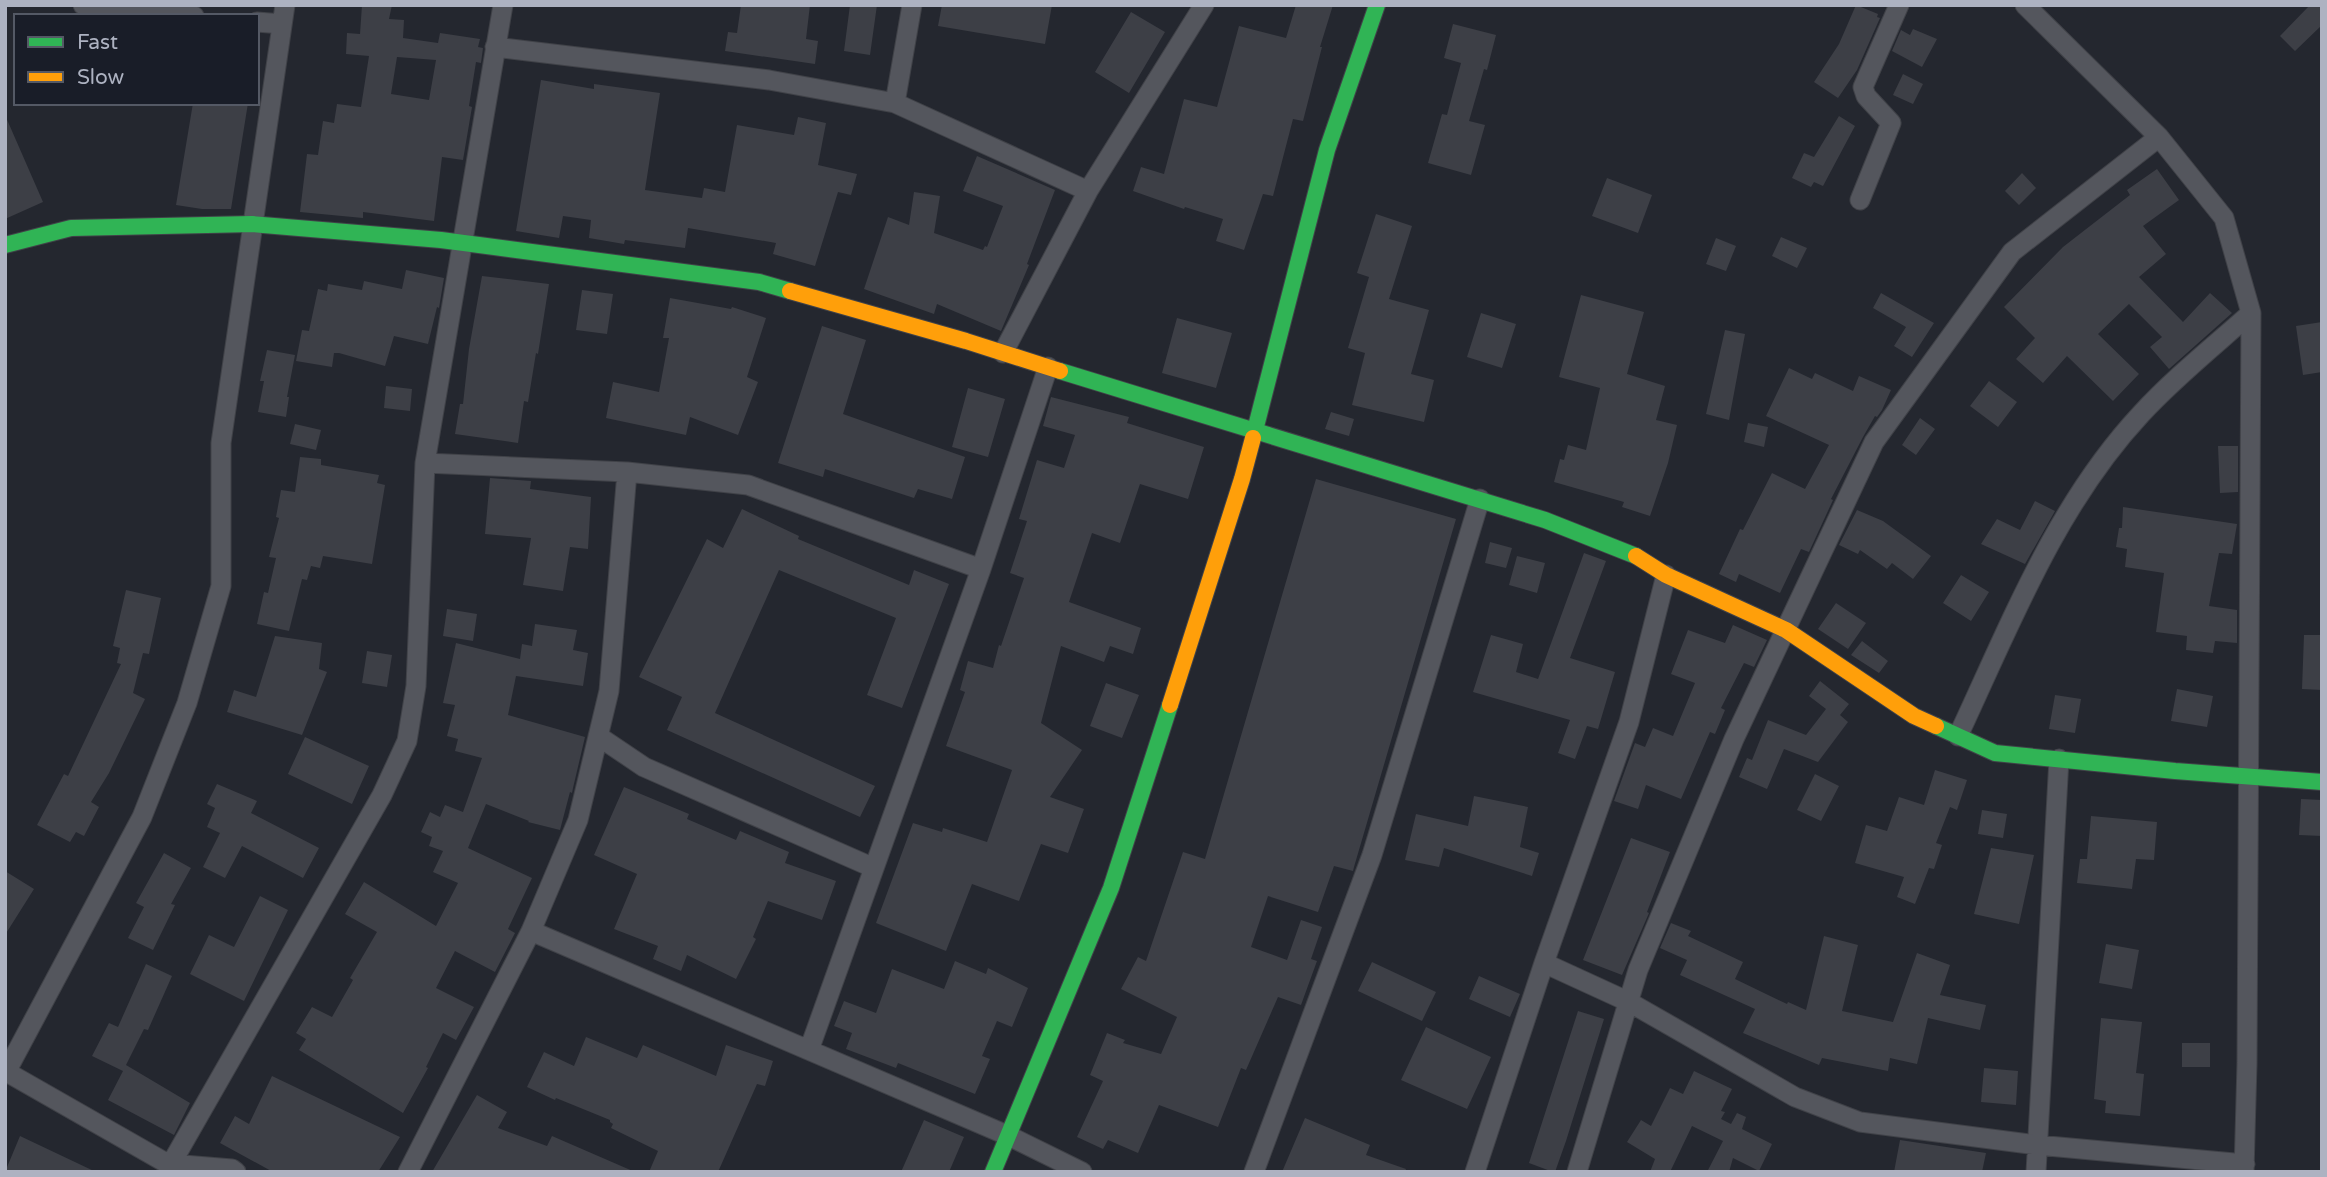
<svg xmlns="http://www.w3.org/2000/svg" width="2327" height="1177" font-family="'Varela Round',sans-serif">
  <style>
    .building { fill: #3d3f46; fill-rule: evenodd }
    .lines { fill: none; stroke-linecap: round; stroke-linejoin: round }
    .street-casing { stroke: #404248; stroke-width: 21 }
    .fast-casing { stroke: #404248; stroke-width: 18 }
    .slow-casing { stroke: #404248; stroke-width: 18 }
    .street { stroke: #54565d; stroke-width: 19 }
    .fast { stroke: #30b455; stroke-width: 16 }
    .slow { stroke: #ff9f0a; stroke-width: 16 }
  </style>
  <rect width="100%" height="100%" fill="#24272f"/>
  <path class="building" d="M362 5H392L389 19 404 20 403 38 438 43 440 33 480 39 478 47 483 48 481 63 476 62 469 106 472 107 463 160 442 157 434 221 363 212V218L300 212 307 154 318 155 323 121 334 123 337 104 361 107 369 56 346 54 347 33 360 34ZM397 57 436 60 429 100 391 94Z
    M741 5H810L806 39 818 41 815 64 725 51 728 32 737 33Z
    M850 5H877L870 55 844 51Z
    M942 5H1052L1045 44 938 26Z
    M1296 5H1333L1320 47H1322L1303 121 1293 119 1273 196 1263 194 1244 250 1216 241 1223 219 1185 207 1184 209 1133 191 1141 167 1164 174 1184 99 1217 107 1239 26 1286 38Z
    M1856 5 1878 14 1877 17 1880 18 1857 70 1838 98 1814 82 1839 44Z
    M2310 5H2322V25L2295 51 2280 36Z
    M1131 12 1165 32 1129 93 1095 72Z
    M1453 24 1496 35 1487 70 1484 69 1469 121 1485 125 1471 175 1428 163 1442 114 1447 115 1461 63 1444 58Z
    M1913 29 1937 39 1922 67 1892 51 1901 30 1910 35Z
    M1903 74 1923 84 1913 104 1893 95Z
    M541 80 594 89V84L660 93 645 190 702 198 704 188 725 192 737 125 794 135 798 117 826 123 818 165 857 174 851 195 838 192 815 266 773 254 776 243 688 228 685 248 625 240 624 244 589 238 591 220 563 216 559 238 516 231Z
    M193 103H248L231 209H202L176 205Z
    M5 115 43 202 5 219Z
    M1839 116 1855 126 1823 186 1814 182 1811 187 1792 178 1804 153 1814 157Z
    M977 156 1055 190 1027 264 1029 265 1001 331 937 304 934 314 864 289 888 217 909 225 914 192 940 196 934 233 983 250 985 246 987 247 1003 206 963 191Z
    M2157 169 2179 200 2143 226 2166 254 2139 277 2183 322 2210 293 2232 313 2169 369 2150 347 2162 337 2129 304 2098 334 2139 374 2113 401 2067 356 2043 383 2016 359 2035 338 2004 307 2063 247 2130 195 2127 190Z
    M2022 173 2036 188 2019 205 2005 191Z
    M1607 178 1652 195 1638 233 1592 216Z
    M1376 214 1412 226 1389 299 1429 310 1411 374 1434 380 1424 422 1352 405 1365 353 1348 348 1369 277 1357 273Z
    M1781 237 1807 248 1797 268 1772 256Z
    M1716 238 1736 246 1726 271 1706 264Z
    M406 270 444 278 439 308 437 307 428 344 394 336 385 366 339 353H334L332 367 296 361 302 330 309 331 318 289 327 291 328 284 362 290 364 281 402 289Z
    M482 276 549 284 538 354 536 353 528 402 524 401 518 443 455 434 460 404H463L469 349Z
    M582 290 613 294 607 334 576 330Z
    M1881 293 1934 323 1912 357 1894 346 1906 327 1873 308Z
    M1581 295 1644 312 1627 374 1665 386 1656 420 1677 425 1668 463 1650 516 1622 507 1624 502 1554 482 1560 459 1564 460 1568 445 1586 450 1600 388 1559 377Z
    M670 298 731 309 732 307 766 318 747 377 758 382 738 435 690 417 686 435 606 418 613 382 659 392 669 338H663Z
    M1481 313 1516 324 1502 368 1467 357Z
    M1177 318 1232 333 1216 388 1162 373Z
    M2322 322V372L2303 375 2296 326Z
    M822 326 866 340 843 414 965 457 952 499 918 489 914 498 825 469 823 477 778 463Z
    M1725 330 1745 334 1729 420 1706 414Z
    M267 350 295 355 287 397H289L286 417 258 412 264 381H260Z
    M1789 368 1812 379 1815 373 1853 391 1859 376 1891 390 1882 410 1877 417 1875 416 1863 437 1831 499 1833 500 1809 552 1801 549 1780 593 1739 574 1736 582 1719 574 1740 529 1743 530 1772 473 1805 489 1829 445 1766 416Z
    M1989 381 2017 402 1998 427 1970 406Z
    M386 386 412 389 410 411 384 408Z
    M968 388 1005 399 988 457 952 447Z
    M1051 397 1129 417 1127 423 1204 447 1188 499 1140 484 1120 543 1092 533 1069 602 1141 628 1133 654 1110 646 1104 662 1061 646 1041 723 1082 750 1050 797 1084 809 1068 853 1041 844 1019 901 972 884 946 951 876 923 913 823 942 832 943 828 987 842 1012 770 946 746 965 692 960 690 968 661 993 668 999 645 1001 646 1024 578 1010 573 1027 521 1019 519 1037 460 1064 468 1075 435 1043 426Z
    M1331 412 1354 419 1349 436 1325 429Z
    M1920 418 1935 429 1916 455 1902 445Z
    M1748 423 1768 427 1764 447 1744 442Z
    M295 424 321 430 316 450 290 444Z
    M2218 446H2238V492L2220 493Z
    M300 457 321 459V465L379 475 377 483 385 485 372 564 323 556 320 568 311 566 307 580 302 579 289 631 257 624 264 592 268 593 276 558 269 557 279 518 276 517 281 490 295 492Z
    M490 478 531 481 530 489 591 497 588 549 570 547 563 591 523 585 531 538 485 534Z
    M1316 479 1456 519 1354 867 1353 871 1334 866 1318 912 1268 896 1251 947 1287 960 1301 920 1322 927 1311 959 1317 961 1301 1005 1278 997 1246 1070 1241 1068 1218 1127 1159 1105 1138 1153 1108 1140 1103 1149 1077 1137 1103 1081 1090 1075 1107 1033 1125 1040 1123 1043 1161 1054 1177 1017 1121 989 1138 957 1146 961 1183 852 1205 859Z
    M2035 501 2055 511 2025 564 1981 544 1997 519 2020 530Z
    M2123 507 2237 524 2232 554 2219 553 2209 606 2237 610V643L2215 641 2213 653 2186 650 2187 636 2156 632 2164 573 2125 567 2127 549 2116 547 2119 528H2122Z
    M742 509 799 536 798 539 909 585 914 570 949 584 902 708 867 695 896 618 779 570 715 713 875 786 860 817 667 730 682 697 639 677 707 539 723 548Z
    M1857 510 1883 521 1931 556 1913 579 1892 563 1887 569 1860 550 1858 554 1839 545Z
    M1490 542 1512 548 1506 568 1485 563Z
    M1584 553 1606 561 1570 658 1615 672 1598 729 1587 726 1575 759 1558 753 1570 720 1473 692 1491 635 1523 644 1516 672 1538 679Z
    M1517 556 1545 563 1537 593 1509 585Z
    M1961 575 1989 592 1971 621 1943 603Z
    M126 590 161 598 149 654 143 653 133 693 145 699 109 773 91 802 99 807 84 836 76 832 70 842 37 825 64 774 68 776 121 664 117 663 120 648 113 646Z
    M1836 603 1866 623 1848 649 1818 629Z
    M447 609 477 614 473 641 443 636Z
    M535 624 577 630 573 650 588 653 583 686 516 676 508 715 585 737 573 788 572 793 570 792 560 830 528 822 529 821 486 804 468 848 532 878 508 929 515 933 495 972 455 951 436 988 474 1007 456 1040 443 1033 426 1067 428 1068 403 1113 299 1050 306 1039 296 1033 312 1007 332 1017 353 980 350 978 377 932 345 914 364 882 436 926 458 883 433 872 443 851 429 846 432 837 421 832 430 812 440 817 445 805 463 812 482 758 455 751 458 739 447 736 455 705 443 703 456 643 520 659 522 644 532 646Z
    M1733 625 1767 640 1754 667 1744 663 1721 708 1725 710 1715 734 1710 732 1681 799 1646 785 1638 809 1614 801 1635 743 1645 747 1653 728 1673 736 1695 683 1671 674 1688 630 1725 643Z
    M2304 635H2322V690L2302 689Z
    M275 636 322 643 319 669 327 672 302 735 227 712 234 690 256 697Z
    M1862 641 1888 661 1879 673 1851 655Z
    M367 651 392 655 387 687 362 683Z
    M1820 681 1849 704 1840 715 1848 722 1818 762 1784 749 1767 789 1739 777 1747 758 1752 760 1768 720 1806 735 1826 709 1809 696Z
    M1106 683 1139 695 1122 738 1090 726Z
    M2177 689 2213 696 2207 727 2171 721Z
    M2055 695 2081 699 2075 733 2049 729Z
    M305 737 369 766 352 804 288 774Z
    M1935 770 1967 780 1957 810 1950 807 1936 843 1942 845 1934 869 1929 868 1915 904 1897 897 1904 877 1855 863 1866 825 1887 831 1899 797 1924 805Z
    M1815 774 1839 786 1821 821 1797 810Z
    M217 784 257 801 251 813 319 848 303 878 242 846 225 878 203 867 220 833 207 827 215 808 207 804Z
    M624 787 689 814 687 819 736 840 740 831 789 852 785 863 836 881 822 920 768 901 753 937 756 939 736 979 687 955 681 971 653 959 658 946 614 929 637 874 594 855Z
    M1474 796 1528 807 1520 847 1539 853 1532 876 1444 848 1439 867 1405 860 1416 814 1468 826Z
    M2301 799 2322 800V836L2299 835Z
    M1982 810 2007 814 2003 838 1978 834Z
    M2091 816 2157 822 2154 860 2136 859 2132 889 2077 883 2080 859H2087Z
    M1631 838 1670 852 1647 912 1649 913 1622 975 1583 960Z
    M1991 848 2034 855 2019 924 1974 914Z
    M164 853 191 868 171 904 175 905 153 950 128 938 144 907 136 903Z
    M5 871 34 889 5 935Z
    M260 896 288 910 244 1001 190 974 209 935 234 947Z
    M1671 923 1691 931 1688 936 1743 962 1735 979 1787 1004 1788 1002 1806 1010 1824 936 1858 945 1842 1011 1893 1022 1917 953 1950 965 1940 995 1986 1005 1980 1030 1928 1018 1917 1064 1890 1058 1888 1071 1822 1058 1819 1065 1743 1033 1755 1009 1680 975 1687 960 1660 948Z
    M2106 944 2139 950 2132 989 2099 983Z
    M955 961 986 974 988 968 1028 988 1012 1027 997 1021 982 1056 990 1059 975 1094 898 1063 896 1068 846 1049 852 1033 834 1026 844 1001 876 1013 892 969 944 989Z
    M1372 962 1436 992 1422 1021 1358 991Z
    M146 964 172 976 148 1030 144 1029 126 1065 190 1103 174 1135 108 1100 123 1071 92 1056 109 1023 118 1027Z
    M1479 976 1520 994 1510 1017 1469 999Z
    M1578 1011 1604 1019 1566 1141 1555 1172H1553L1529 1163Z
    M2101 1018 2142 1022 2136 1073 2144 1074 2140 1116 2105 1113 2106 1101 2094 1099Z
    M1426 1027 1491 1057 1467 1109 1401 1080Z
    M586 1037 637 1058 643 1045 716 1076 726 1045 773 1061 765 1086 757 1084 718 1172H649L658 1151 611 1128 613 1124 610 1122V1120L556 1098 555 1100 527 1087 544 1052 574 1066Z
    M2182 1043H2210V1067H2182Z
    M1984 1068 2018 1071 2016 1105 1981 1102Z
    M1694 1071 1732 1089 1721 1111 1725 1112 1721 1119 1731 1124 1737 1113 1746 1117 1742 1129 1772 1144 1759 1171 1733 1158 1729 1172H1707L1723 1141 1692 1126 1670 1172H1650L1655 1159 1627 1142 1641 1120 1651 1126 1670 1088 1683 1094Z
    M272 1076 400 1137 378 1172H273L220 1143 235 1116 249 1124Z
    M477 1095 507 1112 498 1128 547 1146 552 1136 635 1172H432Z
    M1305 1118 1370 1145 1366 1155 1406 1169 1405 1172H1282Z
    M924 1120 964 1137 949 1172H901Z
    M20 1136 96 1172H5Z
    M1900 1140 1986 1153 1982 1172H1894Z"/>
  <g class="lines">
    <defs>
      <path id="street" d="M83 5 194 16
        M2025 5 2159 137 2224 218 2251 313 2247 1063 2244 1172
        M257 22 282 24
        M495 47 769 80 895 103 1088 191
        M895 103 912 5
        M1860 200 1891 123 1866 96 1863 87 1899 5
        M1003 353 1088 191 1204 5
        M425 463 627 472 748 485 981 569
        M598 736 644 767 874 868
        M1958 736C2010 625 2056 505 2141 414 2174 378 2214 346 2251 313
        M531 931 1009 1136 1082 1172
        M1544 963 1629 1002 1795 1097 1860 1122 2037 1145 2245 1164
        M809 1050 981 569 1048 367
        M5 1071 182 1172
        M6 1072 142 817 187 703 221 586V443L285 5
        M171 1164 382 795 407 741 416 686 425 463 503 5
        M171 1164 232 1169 236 1172
        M408 1172 531 931 578 820 609 691 627 472
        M1254 1172 1372 855 1480 499
        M1475 1172 1544 963 1629 722 1666 575
        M1577 1172 1638 970 1734 739 1874 442 2012 252 2159 137
        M2036 1172 2059 759"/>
      <path id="fast" d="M5 245 71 228 252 224 441 240 759 282 790 291
        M1060 371 1545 520 1636 556
        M1253 438 1327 150 1377 5
        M1936 726 1995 753 2175 771 2322 782
        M993 1172 1111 888 1170 705"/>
      <path id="slow" d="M790 291 966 341 1060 371
        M1636 556 1666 575 1786 630 1914 716 1936 726
        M1170 705 1242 479 1253 438"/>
    </defs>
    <use href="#street" class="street-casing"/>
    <use href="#fast" class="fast-casing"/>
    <use href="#slow" class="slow-casing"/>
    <use href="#street" class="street"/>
    <use href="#fast" class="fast"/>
    <use href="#slow" class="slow"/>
  </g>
  <rect width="2327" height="1177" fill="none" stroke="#adb2c1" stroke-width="14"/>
  <rect x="14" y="14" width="245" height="91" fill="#191d28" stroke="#545965" stroke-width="2"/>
  <rect x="28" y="37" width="35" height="10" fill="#30b455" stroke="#545965" stroke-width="2"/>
  <text x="77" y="49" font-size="21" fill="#adb2c1">Fast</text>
  <rect x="28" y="72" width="35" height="10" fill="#ff9f0a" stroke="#545965" stroke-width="2"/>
  <text x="77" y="84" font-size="21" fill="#adb2c1">Slow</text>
</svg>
